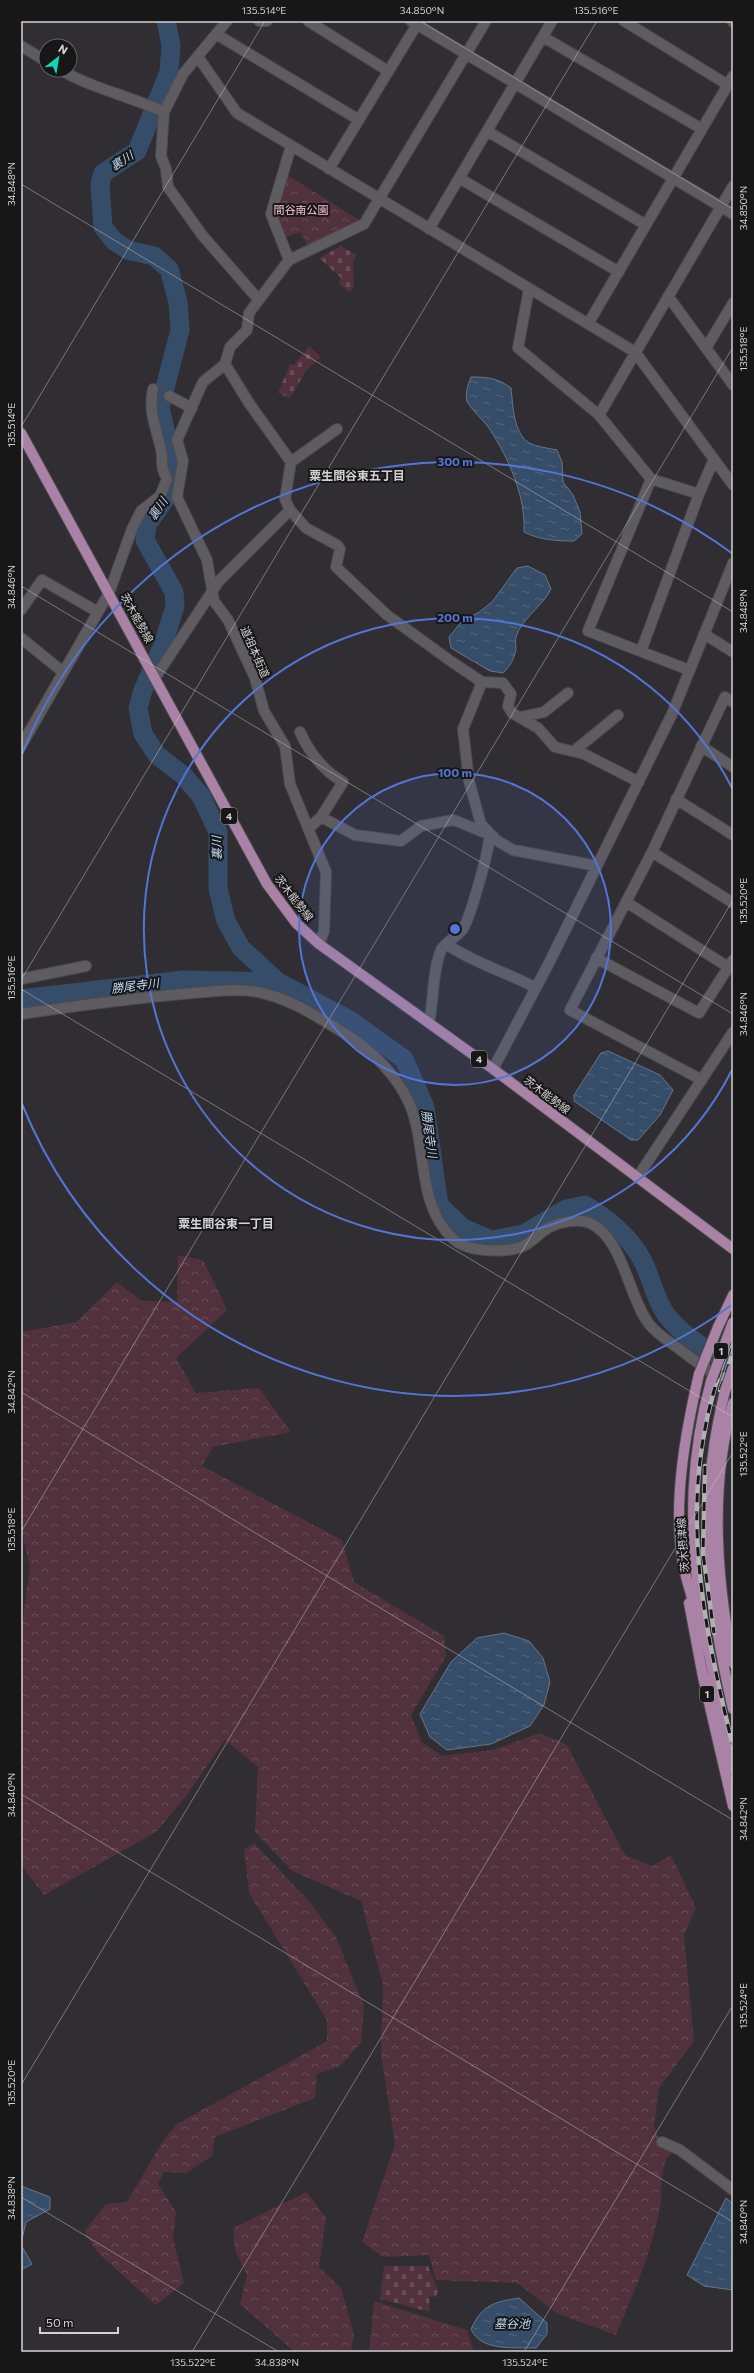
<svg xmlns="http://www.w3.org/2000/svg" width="754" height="2373" font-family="Commissioner,'Noto Sans JP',sans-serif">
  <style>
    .forest { fill: url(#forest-crowns) }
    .cemetery { fill: url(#cemetery-stones) }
    .water { fill: url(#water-ripples); stroke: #657589 }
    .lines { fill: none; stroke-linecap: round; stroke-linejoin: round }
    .river { stroke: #364d69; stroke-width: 19 }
    .minor-casing { stroke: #4c4a4e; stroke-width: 12 }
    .tertiary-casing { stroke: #4c4a4e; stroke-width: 12 }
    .primary-casing { stroke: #4c4a4e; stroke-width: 12 }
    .minor { stroke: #5e5c60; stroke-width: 10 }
    .tertiary { stroke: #5e5c60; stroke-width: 10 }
    .primary { stroke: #aa82a5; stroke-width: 10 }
    .rail-casing { stroke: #b1b0b2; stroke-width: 4.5 }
    .rail { stroke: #171718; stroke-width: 3; stroke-dasharray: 9; stroke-linecap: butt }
    .primary-bridge-casing { stroke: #4c4a4e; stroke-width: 12; stroke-linecap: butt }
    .primary-bridge { stroke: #aa82a5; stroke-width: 10 }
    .ticks { fill: none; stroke: #d2d1d3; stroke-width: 1; stroke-opacity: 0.45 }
    .ring { fill: none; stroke: #5375d6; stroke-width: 2 }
    .labels { text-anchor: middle; stroke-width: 4; stroke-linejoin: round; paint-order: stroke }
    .shield { fill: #171718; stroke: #9a999b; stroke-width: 1 }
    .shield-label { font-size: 10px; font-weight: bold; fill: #d2d1d3 }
    .park-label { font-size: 11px; fill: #fcc3d6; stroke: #171718 }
    .street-label { font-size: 11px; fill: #d2d1d3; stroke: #171718 }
    .water-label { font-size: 12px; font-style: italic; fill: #bed8f7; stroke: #171718 }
    .neighbourhood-label { font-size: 12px; font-weight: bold; fill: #d2d1d3; stroke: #171718 }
    .centre { fill: #5375d6; stroke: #171718; stroke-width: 2 }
    .ring-label { font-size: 12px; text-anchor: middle; font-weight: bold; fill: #5375d6; stroke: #171718; stroke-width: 4; stroke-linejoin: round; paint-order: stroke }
    .neatline { fill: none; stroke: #d2d1d3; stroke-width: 1.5 }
    .ticks-label { font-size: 10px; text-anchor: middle; fill: #d2d1d3 }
  </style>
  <defs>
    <pattern id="forest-crowns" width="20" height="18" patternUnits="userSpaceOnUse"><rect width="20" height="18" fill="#51313c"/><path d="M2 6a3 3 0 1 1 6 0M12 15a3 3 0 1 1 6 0" fill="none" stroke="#694e57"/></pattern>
    <pattern id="cemetery-stones" width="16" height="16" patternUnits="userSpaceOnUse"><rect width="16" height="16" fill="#51313c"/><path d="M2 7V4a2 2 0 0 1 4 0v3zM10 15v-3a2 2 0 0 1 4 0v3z" fill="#694e57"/></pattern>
    <pattern id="water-ripples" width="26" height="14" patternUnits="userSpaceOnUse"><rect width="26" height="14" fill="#364d69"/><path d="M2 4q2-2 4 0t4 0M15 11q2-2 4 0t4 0" fill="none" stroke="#52667e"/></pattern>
  </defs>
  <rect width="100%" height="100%" fill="#302e32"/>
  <path class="forest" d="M289 176 359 220 308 246 300 232 286 237 277 213 285 178Z
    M178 1255 203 1260 227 1310 176 1358 196 1393 259 1388 291 1432 213 1447 202 1466 342 1540 354 1582 444 1636 446 1656 411 1715 422 1742 442 1756 492 1750 540 1733 567 1745 625 1855 652 1866 671 1855 696 1908 684 1935 694 2041 659 2088 654 2126 660 2143 674 2152C660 2158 662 2188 661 2201 654 2248 634 2291 616 2335L558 2314 517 2283 436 2280 429 2255 383 2257 362 2242 395 2144 381 2054 383 1985 361 1901 292 1871 255 1832 258 1767 225 1740 187 1795 156 1832 44 1895 21 1865V1633L30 1567 21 1527V1332L76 1322 117 1282 142 1301 177 1302Z
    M254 1843 308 1900 336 1937 364 2006 361 2043 339 2067 317 2074 315 2098 215 2137 212 2156 186 2173 164 2172 158 2184 176 2212 173 2238 184 2283 156 2305 97 2252 84 2232 106 2204 127 2202 161 2144 177 2124 327 2041V2020L249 1893 244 1850Z
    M307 2192 326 2218 319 2267 341 2288 354 2334 351 2352H295L240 2304 247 2275 235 2251 233 2228Z
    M374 2301 467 2330 474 2352H369Z"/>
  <path class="cemetery" d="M341 246 357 255 353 261 354 286 352 291H348L339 284 341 278 319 258Z
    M309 346 321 357 306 371 290 398 278 393 290 364 294 365Z
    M384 2266H428L438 2290 436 2297 429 2296 430 2312 380 2299Z"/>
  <path class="water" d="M471 377C487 377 498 378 511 388 513 404 513 433 529 443 537 447 548 448 557 450L562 462 563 482 573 495 580 512 582 534 574 541C556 541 540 540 524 532 526 496 508 457 489 428 484 421 469 407 467 401 465 393 468 385 471 377Z
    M528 566 545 575 551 589C543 606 521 619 516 637 515 640 516 645 516 649 514 660 510 666 503 673L490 671 451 648 449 637 463 620 478 613 492 602 517 568Z
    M608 1051 660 1075 673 1090 660 1115 638 1140H631L574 1101V1095L601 1053Z
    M504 1633 529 1641 543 1658 550 1682 544 1705 530 1726 491 1744 447 1750 430 1737 420 1714 451 1662 477 1638Z
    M21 2186 50 2197V2209L26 2222 21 2243Z
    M726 2198 733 2204V2290L704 2286 687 2275Z
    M21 2245 32 2264 21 2270Z
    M519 2298 547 2323V2334L536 2348C514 2347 481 2352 471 2329 482 2305 494 2302 519 2298Z"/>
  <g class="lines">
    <path class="river" d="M166 21 171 45 169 72 146 129 137 151 103 173 100 184 103 227 114 241 128 250 154 256 169 269 178 302 180 330 160 407 175 473 170 492 147 525 145 540 174 592 175 606 163 645 143 690 138 708 143 734 157 755 184 776 201 796 218 832V889L226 921 241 948 278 982
      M21 999 183 980 278 982 351 1021 404 1059 425 1107 439 1205 463 1228 491 1240 524 1234 566 1209 585 1205C610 1220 635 1241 646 1268 653 1285 656 1301 667 1316 685 1338 709 1351 733 1365"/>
    <defs>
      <path id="minor" d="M227 21 183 74 164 112 161 156 166 169 168 187 202 235 258 299
        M259 21H267
        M308 21 388 71
        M411 21 733 214
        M624 21 728 85
        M732 21 733 22
        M216 34 359 120
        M543 37 702 129
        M21 46 46 61
        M198 57 237 113 635 352 733 485
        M61 70C93 89 130 96 164 112
        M487 131 646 225
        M329 169 419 21
        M459 178 619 272
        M429 229 552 21
        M289 260 271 214 291 146
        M529 289 518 348 599 415
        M668 296 733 385
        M588 324 733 76
        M706 348 733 303
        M225 364 249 403 291 462
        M169 396 192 408
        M651 479 699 494 714 459
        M290 510 306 528 337 545 340 549 336 567 387 615 452 662 482 682 503 683 511 694 508 706 512 713 538 728 555 747 584 754 639 782
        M21 610 42 580 98 612
        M21 638 63 672
        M641 651 699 494
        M689 670 588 631 651 479 599 415 733 186
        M155 678 219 581 290 510 285 499 291 462 337 429
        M482 682 463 729 469 781 481 824 496 840 513 850 597 866
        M521 717 544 712 568 693
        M300 732C309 752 324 771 343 782L321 817 308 829
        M21 746 109 593 132 529 141 511 160 496 167 479C159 464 164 463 161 449 156 427 148 412 153 389
        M701 746 733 767
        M574 751 618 715
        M676 799 733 835
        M321 817 355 835 401 841 421 826 454 820 483 832 486 829
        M652 852 733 903
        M626 902 728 967
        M319 944 324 931 326 872 290 784 285 746 264 711 255 678 228 620 214 601 207 560 177 497 183 461 177 440 203 382 225 364 230 347 247 330 249 313 289 260 364 224 486 21
        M446 944C474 963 506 972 536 988
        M596 958 699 1013 733 960
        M21 979 86 966
        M21 1014C75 1006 128 999 182 994 206 992 233 988 258 992 288 998 313 1014 339 1030 369 1048 396 1073 410 1105 428 1149 416 1204 453 1239 467 1252 504 1253 521 1247 531 1244 539 1233 548 1228 559 1222 578 1218 590 1223 623 1238 628 1296 649 1324 657 1334 667 1340 678 1348 696 1362 713 1374 733 1385
        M429 1023C434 999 432 973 441 950 446 941 457 937 463 929 470 918 488 854 489 840L493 836
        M493 1069 549 963 672 714 733 563
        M702 1080 570 1010 652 852 725 697 733 702
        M662 2142 680 2150 733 2190"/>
      <path id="tertiary" d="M704 634 733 652
        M637 1178 733 1032"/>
      <path id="primary" d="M21 433 267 884 296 923 319 944 493 1069 733 1249
        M718 1327 733 1295
        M711 1381C691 1454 689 1521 699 1596 701 1612 703 1628 707 1644 709 1657 714 1670 713 1683L733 1769
        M725 1391C697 1503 707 1598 733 1709
        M733 1403C709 1487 716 1578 733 1663
        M689 1603 703 1677 733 1806
        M695 1610C691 1592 684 1575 682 1556 673 1499 686 1430 699 1374"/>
    </defs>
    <use href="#minor" class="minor-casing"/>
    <use href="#tertiary" class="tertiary-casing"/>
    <use href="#primary" class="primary-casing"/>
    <use href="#minor" class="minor"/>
    <use href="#tertiary" class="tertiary"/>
    <use href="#primary" class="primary"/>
    <defs>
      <path id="rail" d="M733 1336C673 1481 698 1601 733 1747
        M720 1390 733 1352
        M705 1466 703 1553 714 1633"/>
    </defs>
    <use href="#rail" class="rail-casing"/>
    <use href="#rail" class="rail"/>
    <defs>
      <path id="primary-bridge" d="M699 1374 718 1327
        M711 1381 733 1322
        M725 1391 733 1368"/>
    </defs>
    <use href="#primary-bridge" class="primary-bridge-casing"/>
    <use href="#primary-bridge" class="primary-bridge"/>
  </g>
  <path class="ticks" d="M420 21 733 209M21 184 733 612M21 427 265 21M21 586 733 1014M21 980 597 21M21 989 733 1417M21 1392 733 1820M21 1532 733 347M21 1794 733 2222M21 2085 733 900M21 2197 279 2352M192 2352 733 1452M524 2352 733 2005"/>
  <circle cx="455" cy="929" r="156" fill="#5375d6" fill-opacity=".12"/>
  <g class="ring">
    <circle cx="455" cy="929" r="156"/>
    <path d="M732 1070A311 311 0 1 1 732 788"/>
    <path d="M733 1304A467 467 0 0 1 22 1104M22 754A467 467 0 0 1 733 554"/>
  </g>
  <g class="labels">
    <g class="shield">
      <rect x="221" y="808" width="16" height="16" rx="3"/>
      <rect x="471" y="1051" width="16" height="16" rx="3"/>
      <rect x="714" y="1343" width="14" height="16" rx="3"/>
      <rect x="700" y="1686" width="14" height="16" rx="3"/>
    </g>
    <g class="shield-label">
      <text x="229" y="820">4</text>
      <text x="479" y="1063">4</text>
      <text x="721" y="1355">1</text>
      <text x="707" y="1698">1</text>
    </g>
    <g class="park-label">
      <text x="301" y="214">間谷南公園</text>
    </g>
    <g class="street-label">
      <text transform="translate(137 618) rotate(61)" y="4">茨木能勢線</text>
      <text transform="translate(255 652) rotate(66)" y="4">道祖本街道</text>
      <text transform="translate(294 898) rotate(52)" y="4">茨木能勢線</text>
      <text transform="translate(547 1095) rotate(37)" y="4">茨木能勢線</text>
      <text transform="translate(683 1545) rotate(-94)" y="4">茨木摂津線</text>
    </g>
    <g class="water-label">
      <text transform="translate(122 161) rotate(-33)" y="4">裏川</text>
      <text transform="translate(158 509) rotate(-55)" y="4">裏川</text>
      <text transform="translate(217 848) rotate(-91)" y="4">裏川</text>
      <text transform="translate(135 986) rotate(-7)" y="4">勝尾寺川</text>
      <text transform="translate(429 1134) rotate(82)" y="4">勝尾寺川</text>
      <text x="512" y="2328">墓谷池</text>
    </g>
    <g class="neighbourhood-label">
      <text x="357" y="480">粟生間谷東五丁目</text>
      <text x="226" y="1228">粟生間谷東一丁目</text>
    </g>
  </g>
  <circle cx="455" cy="929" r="6" class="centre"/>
  <g class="ring-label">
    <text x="455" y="466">300 m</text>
    <text x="455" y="622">200 m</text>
    <text x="455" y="777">100 m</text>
  </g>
  <rect width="754" height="2373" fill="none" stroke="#171718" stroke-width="44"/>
  <g transform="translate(58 58) rotate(31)"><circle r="19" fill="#171718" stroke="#626163"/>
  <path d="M0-3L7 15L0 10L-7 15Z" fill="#12d5b4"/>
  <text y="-6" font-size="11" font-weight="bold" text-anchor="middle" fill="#d2d1d3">N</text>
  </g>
  <path d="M40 2327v6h78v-6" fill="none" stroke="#d2d1d3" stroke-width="2"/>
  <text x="46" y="2327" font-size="12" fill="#d2d1d3" stroke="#171718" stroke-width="3" paint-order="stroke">50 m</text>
  <rect x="22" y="22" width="710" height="2329" class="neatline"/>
  <g class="ticks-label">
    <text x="264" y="14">135.514°E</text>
    <text x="422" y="14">34.850°N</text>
    <text x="596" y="14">135.516°E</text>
    <text transform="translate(11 184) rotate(-90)" y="4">34.848°N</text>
    <text transform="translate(743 208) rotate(-90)" y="4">34.850°N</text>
    <text transform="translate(743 349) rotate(-90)" y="4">135.518°E</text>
    <text transform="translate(11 425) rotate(-90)" y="4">135.514°E</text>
    <text transform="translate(11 587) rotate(-90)" y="4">34.846°N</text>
    <text transform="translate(743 611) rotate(-90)" y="4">34.848°N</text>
    <text transform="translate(743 901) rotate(-90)" y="4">135.520°E</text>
    <text transform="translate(11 978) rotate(-90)" y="4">135.516°E</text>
    <text transform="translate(743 1014) rotate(-90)" y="4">34.846°N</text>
    <text transform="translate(11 1392) rotate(-90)" y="4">34.842°N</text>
    <text transform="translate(743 1454) rotate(-90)" y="4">135.522°E</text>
    <text transform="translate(11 1530) rotate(-90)" y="4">135.518°E</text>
    <text transform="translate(11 1795) rotate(-90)" y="4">34.840°N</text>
    <text transform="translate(743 1819) rotate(-90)" y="4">34.842°N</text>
    <text transform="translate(743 2006) rotate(-90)" y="4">135.524°E</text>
    <text transform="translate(11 2083) rotate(-90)" y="4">135.520°E</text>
    <text transform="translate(11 2198) rotate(-90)" y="4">34.838°N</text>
    <text transform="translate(743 2222) rotate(-90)" y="4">34.840°N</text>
    <text x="193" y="2366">135.522°E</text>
    <text x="277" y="2366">34.838°N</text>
    <text x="525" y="2366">135.524°E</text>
  </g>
</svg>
